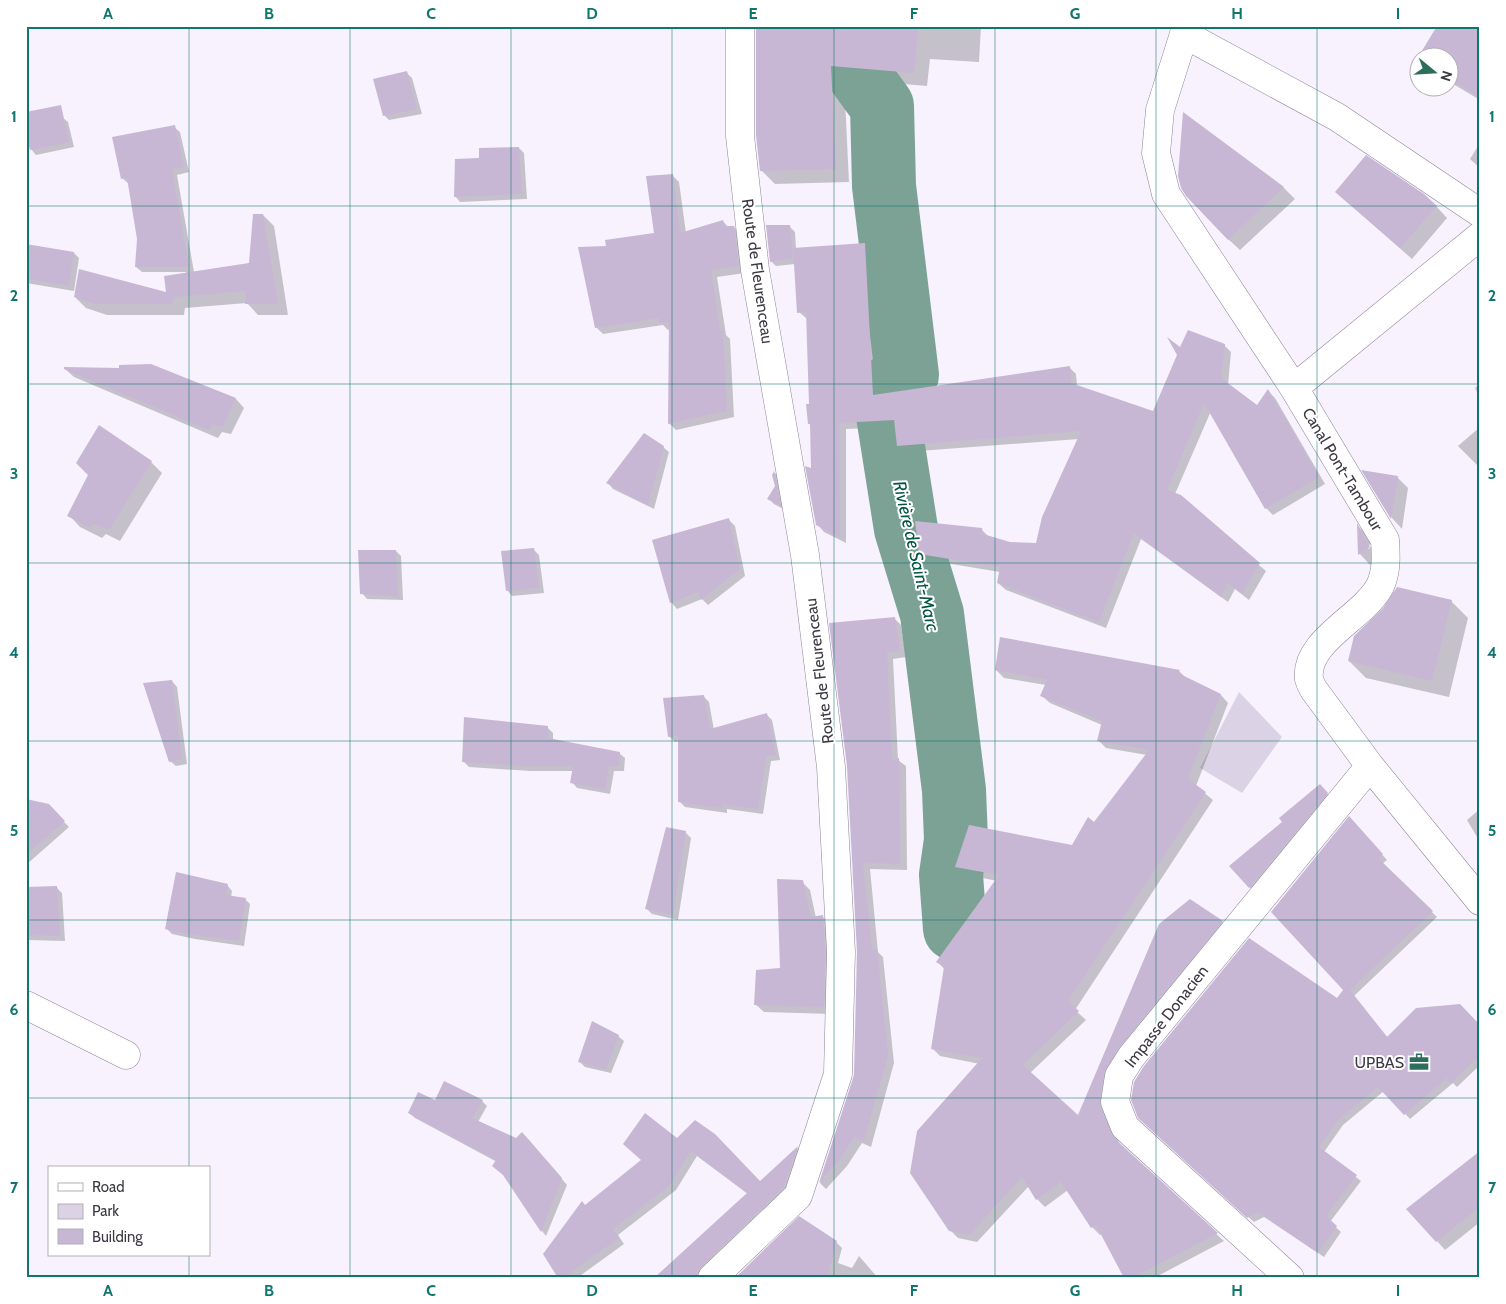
<svg xmlns="http://www.w3.org/2000/svg" width="1506" height="1304" font-family="Cabin,sans-serif">
  <style>
    .green { fill: #dcd2e6 }
    .shadow { fill: #0003 }
    .lines { fill: none; stroke-linecap: round; stroke-linejoin: round }
    .river { stroke: #7ca295; stroke-width: 64 }
    .building { fill: #c7b7d5 }
    .minor-casing { stroke: #8f829b; stroke-width: 29 }
    .minor { stroke: #fff; stroke-width: 28 }
    .grid { fill: none; stroke: #0f766e; stroke-width: 1; stroke-opacity: 0.55 }
    .labels { text-anchor: middle; stroke-width: 4; stroke-linejoin: round; paint-order: stroke }
    .street-label { font-size: 16px; fill: #3d3843; stroke: #fff }
    .poi-label { font-size: 16px; fill: #3d3843; stroke: #fff; text-anchor: end }
    .water-label { font-size: 18px; font-style: italic; fill: #055543; stroke: #fff }
    .neatline { fill: none; stroke: #0f766e; stroke-width: 2 }
    .grid-label { font-size: 16px; text-anchor: middle; font-weight: bold; fill: #0f766e }
  </style>
  <rect width="100%" height="100%" fill="#f7f2fd"/>
  <path class="green" d="M1239 692 1282 737 1242 793 1200 768Z"/>
  <path class="shadow" d="M757 26H981L979 62 930 59 927 86 844 79 849 182 775 184 761 170Z
    M1480 28V100L1448 81V58Z
    M407 73 412 78 422 114 389 120 384 115Z
    M1184 114 1284 188 1295 199 1240 250 1228 239Z
    M62 117 68 122 74 147 36 155 31 149Z
    M174 127 180 132 189 172 177 175 194 272 250 264 263 215 274 226 288 315H258L247 303 185 308 184 315H107L86 308 75 297 168 294 186 273V272H142L136 267 138 239 129 184 123 179Z
    M1480 143V168L1470 159Z
    M519 148 524 153 527 199 460 202 455 196 480 159Z
    M672 175 679 182 686 233 723 221 728 227H734L741 234 745 273 717 277 726 335 730 339 734 417 676 430 669 423 670 329 668 330 663 325 603 334 596 327 608 247 655 234Z
    M1336 192 1436 206 1447 218 1412 259Z
    M789 226 795 232 796 249 865 244 872 251 879 395 1069 367 1076 374 1077 386 1154 413 1181 349 1224 345 1231 352 1228 385 1257 407 1268 391 1275 398 1325 484 1273 515 1266 508 1211 411 1175 494 1266 571 1249 600 1235 589 1228 602 1141 539 1106 628 1006 590 998 583 1000 572 927 560 920 553 981 529 989 537 1010 543 1037 545 1079 439 906 452 899 445 896 427 846 429V543L824 532 817 524 811 425 809 424 810 405 807 319 799 312 795 264 776 266 771 261Z
    M26 245 74 253 79 258 74 291 26 283Z
    M151 366 236 399 244 408 231 434 222 432 218 438 74 377 65 369 120 370Z
    M1480 383V398L1475 388Z
    M1480 427V468L1458 446Z
    M663 447 669 452 654 509 613 489 608 483Z
    M151 462 162 473 120 541 106 534 102 538 80 527 69 515Z
    M1364 472 1397 477 1408 488 1402 529 1392 518Z
    M775 473 779 477 785 510 774 504 768 498 776 487 773 475Z
    M729 520 735 526 745 576 708 605 702 599 677 609 671 602Z
    M1358 526 1368 536 1372 543 1368 546V549L1373 546 1380 558 1370 565 1360 554Z
    M534 550 539 555 544 593 512 596 507 590Z
    M396 551 401 556 403 600 367 599 362 593Z
    M1451 601 1468 618 1449 697 1366 678 1349 661 1384 609Z
    M894 618 901 625 906 657 893 659 898 760 906 766 907 870 870 869 878 952 883 957 894 1063 871 1147 862 1143 847 1166 826 1189 820 1183 855 1075 858 952 848 766Z
    M996 670 1179 671 1187 679 1221 695 1228 703 1196 786 1213 800 1075 1010 1086 1020 1030 1073 1079 1117 1160 925 1222 922 1229 929 1108 1117 1121 1147 1224 1241 1154 1278H1126L1102 1234 1100 1235 1092 1227 1068 1190 1045 1207 1037 1199 1029 1186 977 1242 958 1238 950 1230 980 1064 940 1056 932 1048 945 970 938 962 997 881 964 874 957 866 1073 846 1094 824 1147 755 1106 748 1098 740 1102 725 1050 703 1042 696 1046 685 1004 678Z
    M172 681 177 687 187 764 176 766 170 761Z
    M704 697 709 702 714 730 766 714 772 720 780 760 771 761 763 814 727 809V813L685 807 679 801 680 741 675 742 669 736Z
    M547 727 553 733V740L619 753 625 758 624 771H614L610 794 577 788 572 782 574 771H530L469 767 463 761Z
    M1320 786 1332 799 1255 893 1230 866 1284 822Z
    M26 801 48 806 69 827 26 865Z
    M1480 809V842L1467 820Z
    M1354 823 1387 860 1382 864 1437 917 1354 996 1388 1038 1480 1049V1065L1457 1087 1453 1083 1410 1119 1384 1091 1343 1125 1324 1152 1361 1181 1330 1222 1341 1232 1324 1257 1264 1217 1254 1222 1145 1123 1337 999 1345 990Z
    M685 832 691 838 678 920 652 914 647 909Z
    M802 882 810 890 816 918 823 917 831 925 832 1014 764 1012 755 1004 781 969Z
    M227 885 232 891 231 897 245 899 250 904 244 946 195 939 172 934 166 928Z
    M56 887 62 893 65 941 26 940V888Z
    M618 1036 624 1041 611 1073 585 1067 580 1062Z
    M482 1101 487 1106 478 1122 516 1140 528 1139 567 1185 546 1236 542 1231 497 1162 415 1118 409 1113 436 1102Z
    M677 1140 760 1183 798 1148 803 1153 790 1193 703 1278H656L748 1194 697 1156 676 1190 618 1235 624 1244 577 1278H560L586 1207Z
    M1480 1168V1222L1445 1250 1437 1241Z
    M836 1242 842 1248 838 1263 852 1268 859 1256 878 1278H737Z"/>
  <g class="lines">
    <path class="river" d="M862 26 855 69 882 106 884 186 907 375 884 390 906 529 932 614 954 790 956 840 951 875 955 929"/>
  </g>
  <path class="building" d="M756 26H918L914 73 831 66 836 169 760 171 756 135Z
    M1437 26H1480V97L1448 78V58H1418V60L1417 59Z
    M407 71 417 109 383 116 373 79Z
    M61 105 69 142 30 150 26 135V112Z
    M1183 112 1284 187 1228 240 1186 196 1181 188 1178 176Z
    M175 125 184 167 172 169 189 267H135L137 239 127 178 121 179 112 137Z
    M519 147 522 194 454 197 455 159 479 158V148Z
    M1366 155 1424 194 1437 206 1400 248 1335 192Z
    M673 174 680 233 723 220 724 226H734L739 266 711 270 720 331H723L727 411 668 424 669 322 660 323 658 318 595 328 578 247 606 246 605 240 654 233 646 176Z
    M253 214H263L278 304H245L246 291 174 297 173 304H95L74 297 79 269 166 292 164 276 249 263Z
    M766 225H790L793 258 770 262Z
    M865 243 873 395 1070 366 1071 383 1153 411 1177 355 1167 337 1180 347 1188 330 1225 344 1221 378 1257 405 1268 389 1319 477 1265 509 1204 403 1167 490 1181 495 1260 563 1242 594 1228 583 1221 597 1134 533 1099 622 997 583 1000 567 919 554 915 521 982 528 983 534 1010 542 1036 543 1042 517 1081 431 897 446 894 420 839 423 840 538 816 525 805 466 811 468 810 424H808L806 404H809L806 312 797 313 793 248Z
    M26 244 74 252 69 286 26 279Z
    M151 364 236 398 223 427 213 424 209 430 64 369V367L119 368V365Z
    M99 425 152 461 109 530 94 524 91 528 67 516 88 475 76 463Z
    M644 433 664 446 648 505 606 483Z
    M1361 470 1398 476 1391 519Z
    M774 471 781 506 767 499 775 486 772 475Z
    M729 518 740 569 701 600 698 592 670 603 652 540Z
    M1357 523 1370 547 1358 555Z
    M534 548 539 588 506 591 501 551Z
    M358 550H396L398 596 360 594Z
    M1397 587 1452 600 1432 681 1348 661 1354 636 1383 608Z
    M895 617 900 651 887 652 892 760 899 758 900 864 863 863 872 949H877L888 1055 864 1141 854 1137 840 1159 819 1183 854 1075 857 952 847 766 829 623Z
    M1000 637 1180 670 1178 673 1221 694 1188 779 1206 792 1068 1001 1079 1011 1023 1065 1078 1115 1159 924 1190 899 1223 921 1119 1047 1104 1073 1100 1100V1107L1114 1138 1218 1233 1132 1278H1124L1096 1225 1091 1228 1061 1182 1036 1200 1022 1177 969 1235 949 1231 910 1173 917 1131 982 1058 931 1049 944 967 936 962 999 875 955 867 969 825 1072 845 1088 817 1094 822 1149 750 1097 741 1102 721 1040 696 1047 680 995 670Z
    M172 680 182 759 169 762 143 683Z
    M704 695 710 729 767 713 776 755 766 756 758 809 723 804V808L678 802V735L668 737 663 698Z
    M464 717 548 726V738L620 752 619 766H609L605 789 570 783 573 766H524L462 762Z
    M1320 784 1328 793 1249 888 1229 866 1282 822 1279 818Z
    M26 799 49 804 65 821 26 855Z
    M1349 816 1383 854 1378 858 1433 911 1350 990 1387 1037 1416 1008 1460 1004 1480 1025V1055L1451 1083 1447 1078 1404 1115 1378 1087 1338 1120 1319 1147 1357 1175 1326 1216 1337 1226 1318 1253 1258 1212 1247 1218 1138 1118 1131 1100 1134 1082 1144 1066 1249 938 1337 998 1343 990 1271 912Z
    M666 827 686 831 673 915 645 909Z
    M176 872 228 884 226 895 246 898 239 941 188 934 165 929Z
    M777 879 803 880 811 917 823 915 825 952 824 1007 754 1005 756 970 780 968Z
    M57 886 60 936 26 935V887Z
    M592 1021 619 1035 606 1069 578 1062Z
    M444 1081 483 1100 472 1118 516 1138 522 1132 562 1178 541 1232 503 1175 492 1166 496 1160 408 1113 418 1092 435 1100Z
    M645 1113 677 1138 695 1120 715 1134 760 1181 798 1146 784 1187 701 1267 697 1273V1278H654L747 1193 691 1151 669 1186 613 1229 619 1238 563 1278H558L543 1254 582 1201 585 1205 641 1160 623 1144Z
    M1480 1151V1207L1436 1242 1406 1209Z
    M799 1216 837 1241 827 1278H735Z"/>
  <g class="lines">
    <defs>
      <path id="minor" d="M1185 26 1184 34 1160 110 1156 153 1166 194 1294 388 1385 540C1386 555 1387 571 1380 586 1364 617 1304 641 1309 679 1310 683 1312 687 1314 690L1370 766 1480 901
        M1184 34 1337 117 1480 213
        M1294 388 1480 236
        M26 1005 126 1055
        M712 1278 798 1196 838 1074 841 952 831 767 805 555 755 270 740 136V26
        M1290 1278 1125 1127 1115 1102 1119 1076 1131 1057 1370 766"/>
    </defs>
    <use href="#minor" class="minor-casing"/>
    <use href="#minor" class="minor"/>
  </g>
  <path class="grid" d="M189 26V1168M350 26V1278M511 26V1278M672 26V1278M834 26V1278M995 26V1278M1156 26V1278M1317 26V1278M26 206H1480M26 384H1480M26 563H1480M26 741H1480M26 920H1480M26 1098H1480M189 1255V1278"/>
  <defs>
    <symbol id="office-bare" viewBox="-9 -9 18 18"><path d="M-6-3h4V-5.5h4V-3h4V5H-6ZM-1-4.5V-3h2v-1.5ZM-6 0V1H6V0Z" fill="#2d6d5b" stroke="#fff" stroke-width="2.5" paint-order="stroke"/></symbol>
  </defs>
  <g fill-rule="evenodd">
    <use href="#office-bare" x="1405" y="1048" width="28" height="28"/>
  </g>
  <g class="labels">
    <g class="street-label">
      <text transform="translate(758 271) rotate(82)" y="6">Route de Fleurenceau</text>
      <text transform="translate(1343 469) rotate(59)" y="6">Canal Pont-Tambour</text>
      <text transform="translate(819 671) rotate(-97)" y="6">Route de Fleurenceau</text>
      <text transform="translate(1166 1016) rotate(-52)" y="6">Impasse Donacien</text>
    </g>
    <g class="poi-label">
      <text x="1404" y="1068">UPBAS</text>
    </g>
    <g class="water-label">
      <text transform="translate(916 556) rotate(77)" y="6">Rivière de Saint-Marc</text>
    </g>
  </g>
  <rect width="1506" height="1304" fill="none" stroke="#ffffff" stroke-width="55"/>
  <rect x="48" y="1166" width="162" height="90" fill="#ffffff" stroke="#b1afb4"/>
  <rect x="58" y="1183" width="25" height="8" fill="#ffffff" stroke="#b1afb4"/>
  <text x="92" y="1192" font-size="15" fill="#3d3843">Road</text>
  <rect x="58" y="1204" width="25" height="15" fill="#dcd2e6" stroke="#b1afb4"/>
  <text x="92" y="1216" font-size="15" fill="#3d3843">Park</text>
  <rect x="58" y="1229" width="25" height="15" fill="#c7b7d5" stroke="#b1afb4"/>
  <text x="92" y="1242" font-size="15" fill="#3d3843">Building</text>
  <g transform="translate(1434 72) rotate(108)"><circle r="24" fill="#ffffff" stroke="#b1afb4"/>
  <path d="M0-4L9 19L0 12L-9 19Z" fill="#2d6d5b"/>
  <text y="-8" font-size="14" font-weight="bold" text-anchor="middle" fill="#3d3843">N</text>
  </g>
  <rect x="28" y="28" width="1450" height="1248" class="neatline"/>
  <g class="grid-label">
    <text x="108" y="19">A</text>
    <text x="269" y="19">B</text>
    <text x="431" y="19">C</text>
    <text x="592" y="19">D</text>
    <text x="753" y="19">E</text>
    <text x="914" y="19">F</text>
    <text x="1075" y="19">G</text>
    <text x="1237" y="19">H</text>
    <text x="1398" y="19">I</text>
    <text x="14" y="122">1</text>
    <text x="1492" y="122">1</text>
    <text x="14" y="301">2</text>
    <text x="1492" y="301">2</text>
    <text x="14" y="479">3</text>
    <text x="1492" y="479">3</text>
    <text x="14" y="658">4</text>
    <text x="1492" y="658">4</text>
    <text x="14" y="836">5</text>
    <text x="1492" y="836">5</text>
    <text x="14" y="1015">6</text>
    <text x="1492" y="1015">6</text>
    <text x="14" y="1193">7</text>
    <text x="1492" y="1193">7</text>
    <text x="108" y="1296">A</text>
    <text x="269" y="1296">B</text>
    <text x="431" y="1296">C</text>
    <text x="592" y="1296">D</text>
    <text x="753" y="1296">E</text>
    <text x="914" y="1296">F</text>
    <text x="1075" y="1296">G</text>
    <text x="1237" y="1296">H</text>
    <text x="1398" y="1296">I</text>
  </g>
</svg>
